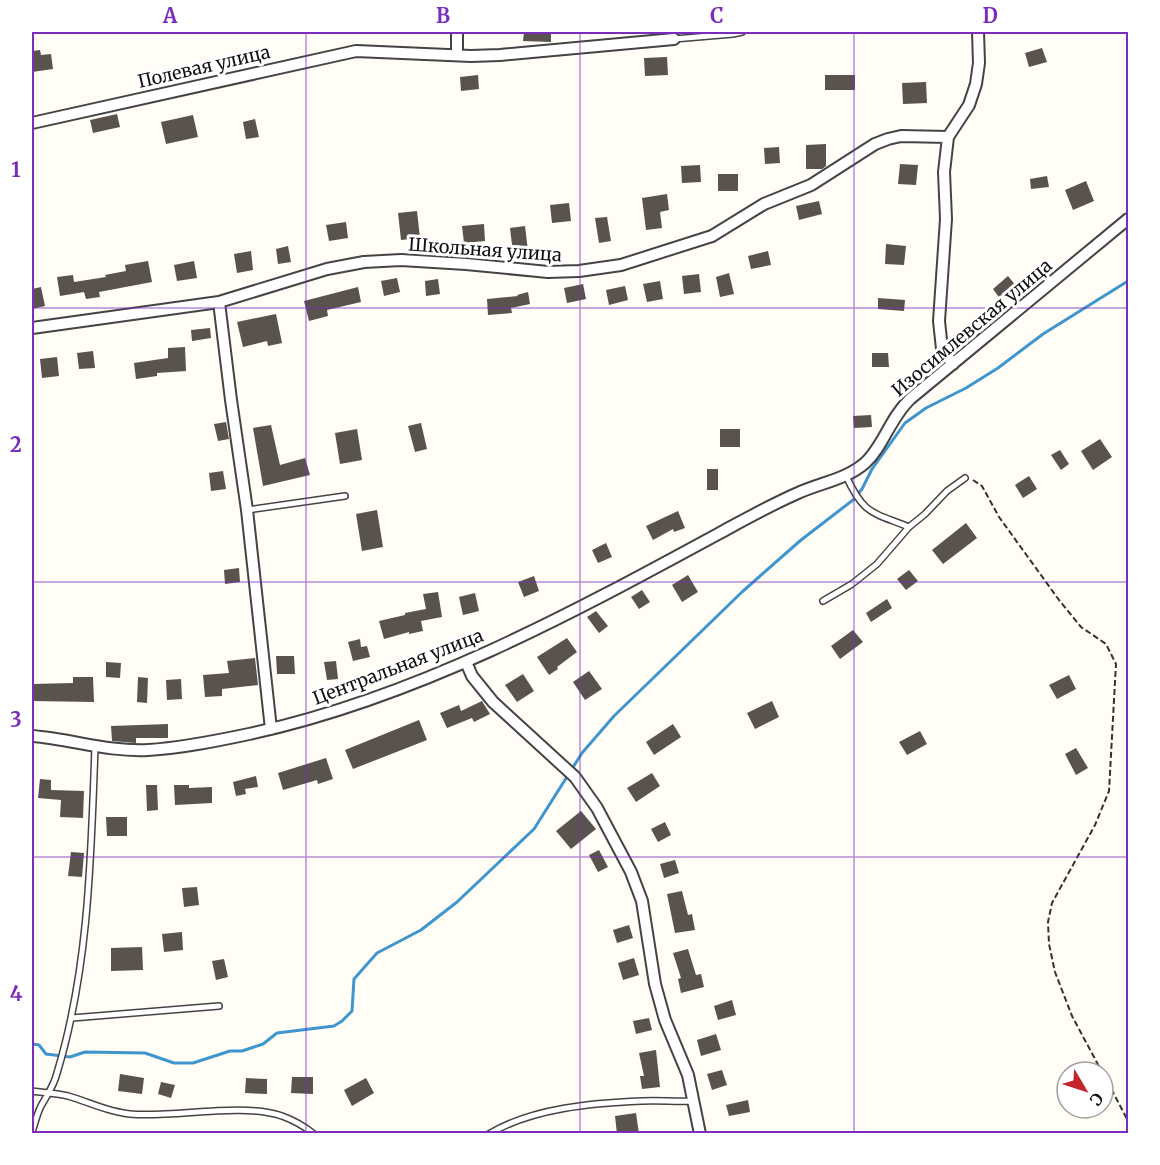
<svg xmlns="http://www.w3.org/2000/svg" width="1160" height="1165" font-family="Merriweather,serif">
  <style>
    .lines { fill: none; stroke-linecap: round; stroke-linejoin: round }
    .stream { stroke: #3f96cf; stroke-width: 3 }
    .building { fill: #5a524d }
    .service-casing { stroke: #444; stroke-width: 8 }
    .minor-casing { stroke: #444; stroke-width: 14 }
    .path { stroke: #333; stroke-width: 2; stroke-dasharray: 6 3; stroke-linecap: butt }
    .service { stroke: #fff; stroke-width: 5 }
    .minor { stroke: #fff; stroke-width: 10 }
    .grid { fill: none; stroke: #7b2cbf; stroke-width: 1.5; stroke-opacity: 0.55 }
    .labels { text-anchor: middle; stroke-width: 6; stroke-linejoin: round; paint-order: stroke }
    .street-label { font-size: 18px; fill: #111; stroke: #fff }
    .neatline { fill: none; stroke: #7b2cbf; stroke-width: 2 }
    .grid-label { font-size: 20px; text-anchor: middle; font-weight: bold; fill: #7b2cbf }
  </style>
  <rect width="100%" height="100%" fill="#fffdf5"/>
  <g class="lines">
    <path class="stream" d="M32 1044 39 1045 46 1054 70 1057 85 1052 145 1053 174 1063H193L230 1051H242L263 1044 277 1033 334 1026 342 1021 352 1011 354 979 377 953 421 930 457 902 534 829 582 753 614 716 742 592 801 540 853 500 862 489 872 469 905 423 926 408 966 388 998 368 1043 334 1128 281"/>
  </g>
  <path class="building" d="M524 32H551V42L523 41Z
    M1042 48 1047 62 1029 67 1025 53Z
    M40 50 41 55 51 54 53 69 32 72V51Z
    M667 57 668 75 645 76 644 58Z
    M478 75 479 89 461 91 460 77Z
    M825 75H855V90H825Z
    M926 82 927 103 903 104 902 83Z
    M117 114 120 127 93 133 90 120Z
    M193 115 198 137 166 144 161 122Z
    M255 119 259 137 246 139 243 122Z
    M826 144V166L822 169H806V145Z
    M779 147 780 163 765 164 764 148Z
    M900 164 918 165 916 185 898 184Z
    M700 165 701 182 682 183 681 166Z
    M718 174H738V191H718Z
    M1047 176 1049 187 1031 189 1030 179Z
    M1086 181 1094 201 1073 210 1065 190Z
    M667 194 669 210 660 212 662 228 646 230 642 198Z
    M819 201 822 214 799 220 796 206Z
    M569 203 571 221 552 223 550 205Z
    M417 211 420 238 401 240 398 213Z
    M607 217 611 241 599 243 595 218Z
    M346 222 348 238 329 241 326 225Z
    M484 224 485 241 464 243 462 226Z
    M525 226 528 251 513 253 510 228Z
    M886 244 906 246 904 265 885 264Z
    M288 246 291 262 278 264 276 249Z
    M251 251 253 270 237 273 234 254Z
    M768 251 771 265 751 269 748 256Z
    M148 261 152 282 99 292 100 297 86 299 84 292 60 296 57 277 73 275 74 282 106 277 105 275 126 271 125 265Z
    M194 261 197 278 177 281 174 265Z
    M729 273 734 294 720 297 716 277Z
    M699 274 701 292 684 294 682 276Z
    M1008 276 1017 287 1001 300 993 289Z
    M397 278 400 292 384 296 381 281Z
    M438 279 440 294 426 296 425 281Z
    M660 281 663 299 647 302 643 284Z
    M583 284 586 299 567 303 564 288Z
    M625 286 628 300 609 305 606 290Z
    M41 287 45 306 32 309V289Z
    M358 287 361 302 327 310 328 316 309 321 304 301Z
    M528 292 530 304 511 308 512 313 488 315 487 299 518 296 517 295Z
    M878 298 905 300 904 311 878 309Z
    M276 314 282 343 268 346 267 341 243 347 237 322Z
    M210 328 211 338 192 341 191 330Z
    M185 347 186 371 157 373V376L136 379 134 363 168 358V348Z
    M93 351 95 368 79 369 77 353Z
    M872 353H888L889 367H872Z
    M57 357 59 376 42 378 40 359Z
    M871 415 872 427 854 428 853 416Z
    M226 422 229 439 218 441 214 424Z
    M421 423 427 449 415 452 408 426Z
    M271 425 280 465 305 458 310 475 263 486 253 428Z
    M357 429 362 460 340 464 335 433Z
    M720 429H740V447H720Z
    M1100 439 1112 457 1093 470 1081 451Z
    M1060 450 1069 464 1061 470 1051 455Z
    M707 469H718V490H707Z
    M223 471 226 489 211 491 209 473Z
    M1029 476 1037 489 1023 498 1015 485Z
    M377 510 383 547 362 551 356 514Z
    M678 511 685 528 674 532 673 529 653 540 646 526Z
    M966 523 977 538 943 564 932 550Z
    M606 543 612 557 598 563 592 550Z
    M239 568 240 582 225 584 224 570Z
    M909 570 918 581 906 590 897 579Z
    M688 575 698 592 682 602 672 585Z
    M534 576 539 591 524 597 518 582Z
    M642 590 650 602 639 609 631 597Z
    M438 592 442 617 421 621 423 631 409 634V632L384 639 379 621 405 615V613L426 609 423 594Z
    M475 593 479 611 463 615 459 597Z
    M887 599 892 608 871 622 866 613Z
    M596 611 608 626 599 633 587 617Z
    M853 630 863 642 840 659 831 646Z
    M567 638 577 652 557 667 558 669 549 675 537 657Z
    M360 639 361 647 367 646 370 657 353 661 348 642Z
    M276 656H294L295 674H277Z
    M255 658 258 685 222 689V696L205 697 203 675 229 673 227 661Z
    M336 661 338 679 327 680 324 662Z
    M106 662 121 663 120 678 106 677Z
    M589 671 602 689 585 700 573 682Z
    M523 674 534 691 517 702 505 685Z
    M1069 675 1076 689 1057 699 1049 685Z
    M73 677H93L94 702 32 701V684L73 683Z
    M138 677 148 678 147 703 137 702Z
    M181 679 182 699 167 700 166 680Z
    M482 701 490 714 474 722 472 718 447 728 440 713 459 705 461 711Z
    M772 701 779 717 755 729 747 713Z
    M419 720 427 740 353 769 345 750Z
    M168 724V738H136V743L112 741 111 726Z
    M673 724 681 737 654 755 646 742Z
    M920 731 927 744 907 755 899 742Z
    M1076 748 1088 768 1076 775 1065 754Z
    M326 758 333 779 318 784 317 780 283 790 278 773Z
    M652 773 660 786 636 802 627 788Z
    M256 776 258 787 245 789 246 794 236 796 233 782Z
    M40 779 51 780V790L84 791 83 818 60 817 61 800 38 798Z
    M146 785H157L158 810 147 811Z
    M174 785H189V788L212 787V803L175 805Z
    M581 811 596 829 571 849 556 831Z
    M106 817H127V836H107Z
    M665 822 671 835 658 842 651 829Z
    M599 850 608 867 598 872 589 855Z
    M71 852 84 853 82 877 68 876Z
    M675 860 679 873 664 878 660 864Z
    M197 887 199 905 184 907 182 888Z
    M682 891 688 915 692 914 695 930 675 933 667 894Z
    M629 925 633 938 617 943 613 930Z
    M182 932 183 950 164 952 162 934Z
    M142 947 143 970 111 971V948Z
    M688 949 696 975 701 974 704 987 681 993 678 979 681 978 673 953Z
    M634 958 639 975 623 980 618 963Z
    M224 959 228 977 216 980 212 961Z
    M732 1000 736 1015 718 1020 714 1006Z
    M649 1018 652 1030 636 1034 633 1021Z
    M716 1034 721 1050 701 1056 697 1040Z
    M656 1050 660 1087 642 1089 640 1076H644L639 1053Z
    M722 1070 727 1085 712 1090 707 1074Z
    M120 1074 144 1078 142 1094 118 1091Z
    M292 1077H313V1094L291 1093Z
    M246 1078 267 1079V1094L245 1093Z
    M366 1078 374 1093 352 1106 344 1090Z
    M161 1082 175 1085 171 1098 158 1094Z
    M748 1100 750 1112 729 1116 726 1105Z
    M636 1113 639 1134H617L615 1116Z"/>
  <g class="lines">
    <defs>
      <path id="service" d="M674 39 733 34 742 32
        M846 476C864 515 872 512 909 527
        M247 510 345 496
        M823 601 852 584 877 564 909 527 925 514 947 491 965 478
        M72 1018 219 1006
        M32 1091C44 1093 56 1093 68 1096 89 1102 108 1112 130 1114 176 1118 239 1102 282 1116 293 1120 304 1126 314 1134
        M32 1132C35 1123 37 1114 41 1106 47 1095 54 1086 57 1073 89 968 91 856 95 747
        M489 1134C532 1108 593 1103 642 1101 659 1100 676 1102 694 1101"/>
      <path id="minor" d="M457 54V32
        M32 123 356 51 471 56 500 55 674 39
        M219 302 231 400 247 510 271 729
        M32 328 219 302 327 269 364 262 401 260 466 264 548 272 579 271 621 265 712 236 764 204 811 185 875 144 888 139 901 136 948 137
        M953 364 942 349 939 321 946 219 944 172 948 137 969 105 976 84 979 63 978 32
        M466 662 472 676 493 702 575 777 597 808 631 872 642 901 655 984 665 1020 688 1075 700 1134
        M32 736C71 739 108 752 148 750 182 748 216 741 249 734 420 697 576 611 729 528 751 516 775 503 798 493 820 483 847 479 865 463 883 447 890 418 910 399L1128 219"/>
    </defs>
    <use href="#service" class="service-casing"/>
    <use href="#minor" class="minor-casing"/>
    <path class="path" d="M973 480 982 486 999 517 1059 600 1081 627 1106 644 1116 664 1109 791 1095 825 1052 903 1048 922 1049 944 1055 972 1072 1016 1102 1072
      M1103 1073 1128 1121"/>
    <use href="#service" class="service"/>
    <use href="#minor" class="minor"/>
  </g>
  <path class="grid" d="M306 32V1134M580 32V1134M854 32V1134M32 308H1128M32 582H1128M32 857H1128"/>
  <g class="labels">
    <g class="street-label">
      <text transform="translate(204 67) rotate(-13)" y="6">Полевая улица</text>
      <text transform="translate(485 250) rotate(4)" y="6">Школьная улица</text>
      <text transform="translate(972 328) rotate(-40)" y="6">Изосимлевская улица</text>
      <text transform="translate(398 667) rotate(-21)" y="6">Центральная улица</text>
    </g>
  </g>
  <rect width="1160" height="1165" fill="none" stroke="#ffffff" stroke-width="66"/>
  <g transform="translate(1085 1090) rotate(129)"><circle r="28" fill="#ffffff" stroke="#a0a0a0" stroke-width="1.5"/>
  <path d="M0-4.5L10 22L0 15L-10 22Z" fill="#c4262e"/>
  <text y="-9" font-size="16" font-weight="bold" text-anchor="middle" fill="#111111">С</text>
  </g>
  <rect x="33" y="33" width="1094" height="1099" class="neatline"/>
  <g class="grid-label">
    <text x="170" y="23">A</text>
    <text x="443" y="23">B</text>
    <text x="717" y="23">C</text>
    <text x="990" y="23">D</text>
    <text x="16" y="177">1</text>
    <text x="16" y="452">2</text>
    <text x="16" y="727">3</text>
    <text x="16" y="1001">4</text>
  </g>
</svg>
